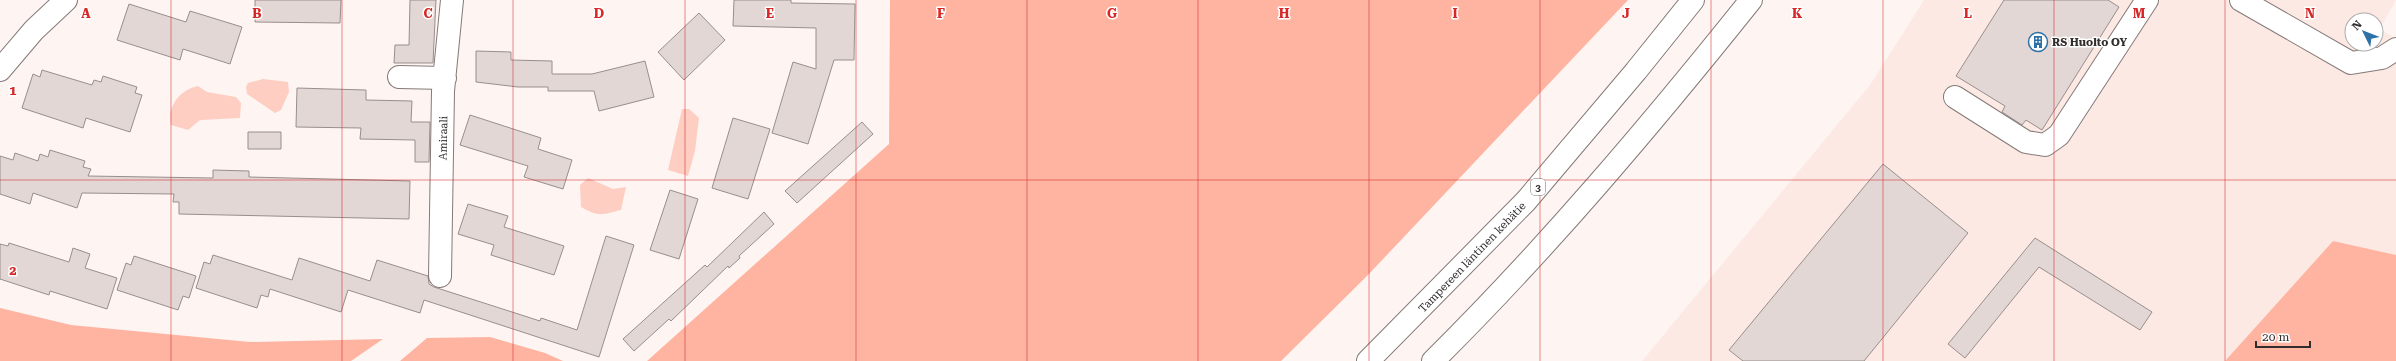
<svg xmlns="http://www.w3.org/2000/svg" width="2396" height="361" font-family="'Roboto Serif',serif">
  <style>
    .built { fill: #fde9e4; fill-rule: evenodd }
    .green { fill: #fdcec1 }
    .forest { fill: #feb4a1 }
    .building { fill: #e2d7d5; stroke: #988e8c }
    .lines { fill: none; stroke-linecap: round; stroke-linejoin: round }
    .minor-casing { stroke: #847a78; stroke-width: 24 }
    .highway-casing { stroke: #847a78; stroke-width: 24 }
    .minor { stroke: #fff; stroke-width: 22 }
    .highway { stroke: #fff; stroke-width: 22 }
    .grid { fill: none; stroke: #d62828; stroke-width: 1; stroke-opacity: 0.55 }
    .labels { text-anchor: middle; stroke-width: 3; stroke-linejoin: round; paint-order: stroke }
    .shield { fill: #fff; stroke: #6f6c6b; stroke-width: 1 }
    .shield-label { font-size: 10px; font-weight: bold; fill: #312d2c }
    .poi-label { font-size: 11px; font-weight: bold; fill: #312d2c; stroke: #fff; text-anchor: start }
    .street-label { font-size: 11px; fill: #312d2c; stroke: #fff }
    .grid-label { font-size: 13px; text-anchor: middle; font-weight: bold; fill: #d62828; stroke: #fff; stroke-width: 3; stroke-linejoin: round; paint-order: stroke }
  </style>
  <rect width="100%" height="100%" fill="#fef5f3"/>
  <path class="built" d="M1924 0H2396L2380 29 2396 39V255L2333 241 2225 361H1642L1870 85ZM2352 20H2376V44H2352Z"/>
  <path class="green" d="M263 79 288 82 289 92 281 110 275 113 247 94 246 87 248 83Z
    M198 86 207 92 236 97 241 103 240 118 200 120 188 130 171 125C167 107 179 90 198 86Z
    M682 109H689L699 118 695 151 688 176 668 170Z
    M588 178 613 189 626 187 621 210C602 215 598 217 581 207L580 185Z"/>
  <path class="forest" d="M890 0H1628L1367 276 1281 361H647L889 144Z
    M2333 241 2396 255V361H2225Z
    M0 308 71 325 250 342 383 339 351 361H0Z
    M490 337 545 353 563 361H400L427 338Z"/>
  <path class="building" d="M255 0H341L340 23 255 22Z
    M410 0H436L433 63H394L395 45H409Z
    M734 0H791V3L855 4 854 60H834L808 144 772 133 793 62 816 69V28L733 26Z
    M2004 0H2108L2119 7 2042 130 2026 120 2022 125 2002 112 2005 106 1956 76Z
    M129 4 186 22 190 11 242 27 230 64 183 49 180 60 117 40Z
    M699 13 725 40 684 80 658 52Z
    M476 51 511 52V60L552 61V74H592L645 61 654 97 599 111 594 91H548V87H518L476 82Z
    M42 70 92 85 94 80 101 82 103 76 137 87 135 93 142 95 130 132 86 118 83 128 22 108 33 74 40 77Z
    M297 88 366 90V100L412 101 411 122H430L429 162H415V140L360 139 361 128 296 127Z
    M470 115 541 138 538 149 572 160 563 189 524 177 528 166 460 145Z
    M733 118 770 129 748 199 712 188Z
    M862 122 873 134 797 203 785 191Z
    M248 132H281V149H248Z
    M50 150 85 161 83 167 91 169 88 176 213 178V170L249 171V177L410 181 409 219 179 214V202H173L174 194 82 193 77 208 33 193 30 204 0 194V156L13 160 15 153 38 161 40 154 48 157Z
    M1883 164 1968 233 1864 361H1743L1729 350Z
    M670 190 698 199 679 259 650 250Z
    M468 204 508 216 504 227 564 246 554 275 491 255 494 245 458 234Z
    M764 212 774 224 739 256 740 258 729 268 728 266 671 321 669 319 634 351 623 339 705 265 707 267Z
    M606 236 634 245 599 357 424 300 420 313 348 290 341 312 270 289 268 297 261 295 257 308 196 288 204 262 210 264 213 255 292 280 299 258 370 281 377 260 428 276 429 284 434 287 540 321 541 318 577 330Z
    M2035 238 2152 312 2140 330 2039 267 1965 358 1948 344Z
    M9 243 69 262 73 248 90 254 85 268 117 278 107 309 50 291 49 295 0 279V244L8 246Z
    M134 256 196 276 189 298 183 296 178 310 117 290 126 263 131 265Z"/>
  <g class="lines">
    <defs>
      <path id="minor" d="M2241 0 2351 63 2382 58 2396 49
        M0 70 34 30 66 0
        M399 77 445 78
        M1955 97 2026 142 2045 145 2059 135 2147 0
        M440 276 443 91 452 0"/>
      <path id="highway" d="M1368 361 1526 201 1636 71 1693 0
        M1433 361C1547 248 1651 125 1751 0"/>
    </defs>
    <use href="#minor" class="minor-casing"/>
    <use href="#highway" class="highway-casing"/>
    <use href="#minor" class="minor"/>
    <use href="#highway" class="highway"/>
  </g>
  <path class="grid" d="M171 0V361M342 0V361M513 0V361M685 0V361M856 0V361M1027 0V361M1198 0V361M1369 0V361M1540 0V361M1711 0V361M1883 0V361M2054 0V361M2225 0V361M0 180H2396"/>
  <defs>
    <symbol id="building-ring" viewBox="-11 -11 22 22"><circle r="9.5" fill="#fff" stroke="#2d71a6" stroke-width="1.5"/><path d="M-4-6H4V6H1V3H-1V6H-4ZM-2.5-4.3h1.7v1.8h-1.7ZM.8-4.3h1.7v1.8H.8ZM-2.5-1h1.7V.8h-1.7ZM.8-1h1.7V.8H.8Z" fill="#2d71a6"/></symbol>
  </defs>
  <g fill-rule="evenodd">
    <use href="#building-ring" x="2027" y="31" width="22" height="22"/>
  </g>
  <g class="labels">
    <rect class="shield" x="1531" y="179" width="14" height="16" rx="3"/>
    <g class="shield-label">
      <text x="1538" y="191">3</text>
    </g>
    <g class="poi-label">
      <text x="2052" y="46">RS Huolto OY</text>
    </g>
    <g class="street-label">
      <text transform="translate(443 138) rotate(-89)" y="4">Amiraali</text>
      <text transform="translate(1472 257) rotate(-46)" y="4">Tampereen läntinen kehätie</text>
    </g>
  </g>
  <g class="grid-label">
    <text x="86" y="18">A</text>
    <text x="257" y="18">B</text>
    <text x="428" y="18">C</text>
    <text x="599" y="18">D</text>
    <text x="770" y="18">E</text>
    <text x="941" y="18">F</text>
    <text x="1112" y="18">G</text>
    <text x="1284" y="18">H</text>
    <text x="1455" y="18">I</text>
    <text x="1626" y="18">J</text>
    <text x="1797" y="18">K</text>
    <text x="1968" y="18">L</text>
    <text x="2139" y="18">M</text>
    <text x="2310" y="18">N</text>
    <text x="13" y="95">1</text>
    <text x="13" y="275">2</text>
  </g>
  <g transform="translate(2364 32) rotate(313)"><circle r="19" fill="#ffffff" stroke="#adabab"/>
  <path d="M0-3L7 15L0 10L-7 15Z" fill="#2d71a6"/>
  <text y="-6" font-size="11" font-weight="bold" text-anchor="middle" fill="#312d2c">N</text>
  </g>
  <path d="M2256 341v6h54v-6" fill="none" stroke="#312d2c" stroke-width="2"/>
  <text x="2262" y="341" font-size="12" fill="#312d2c" stroke="#ffffff" stroke-width="3" paint-order="stroke">20 m</text>
</svg>
